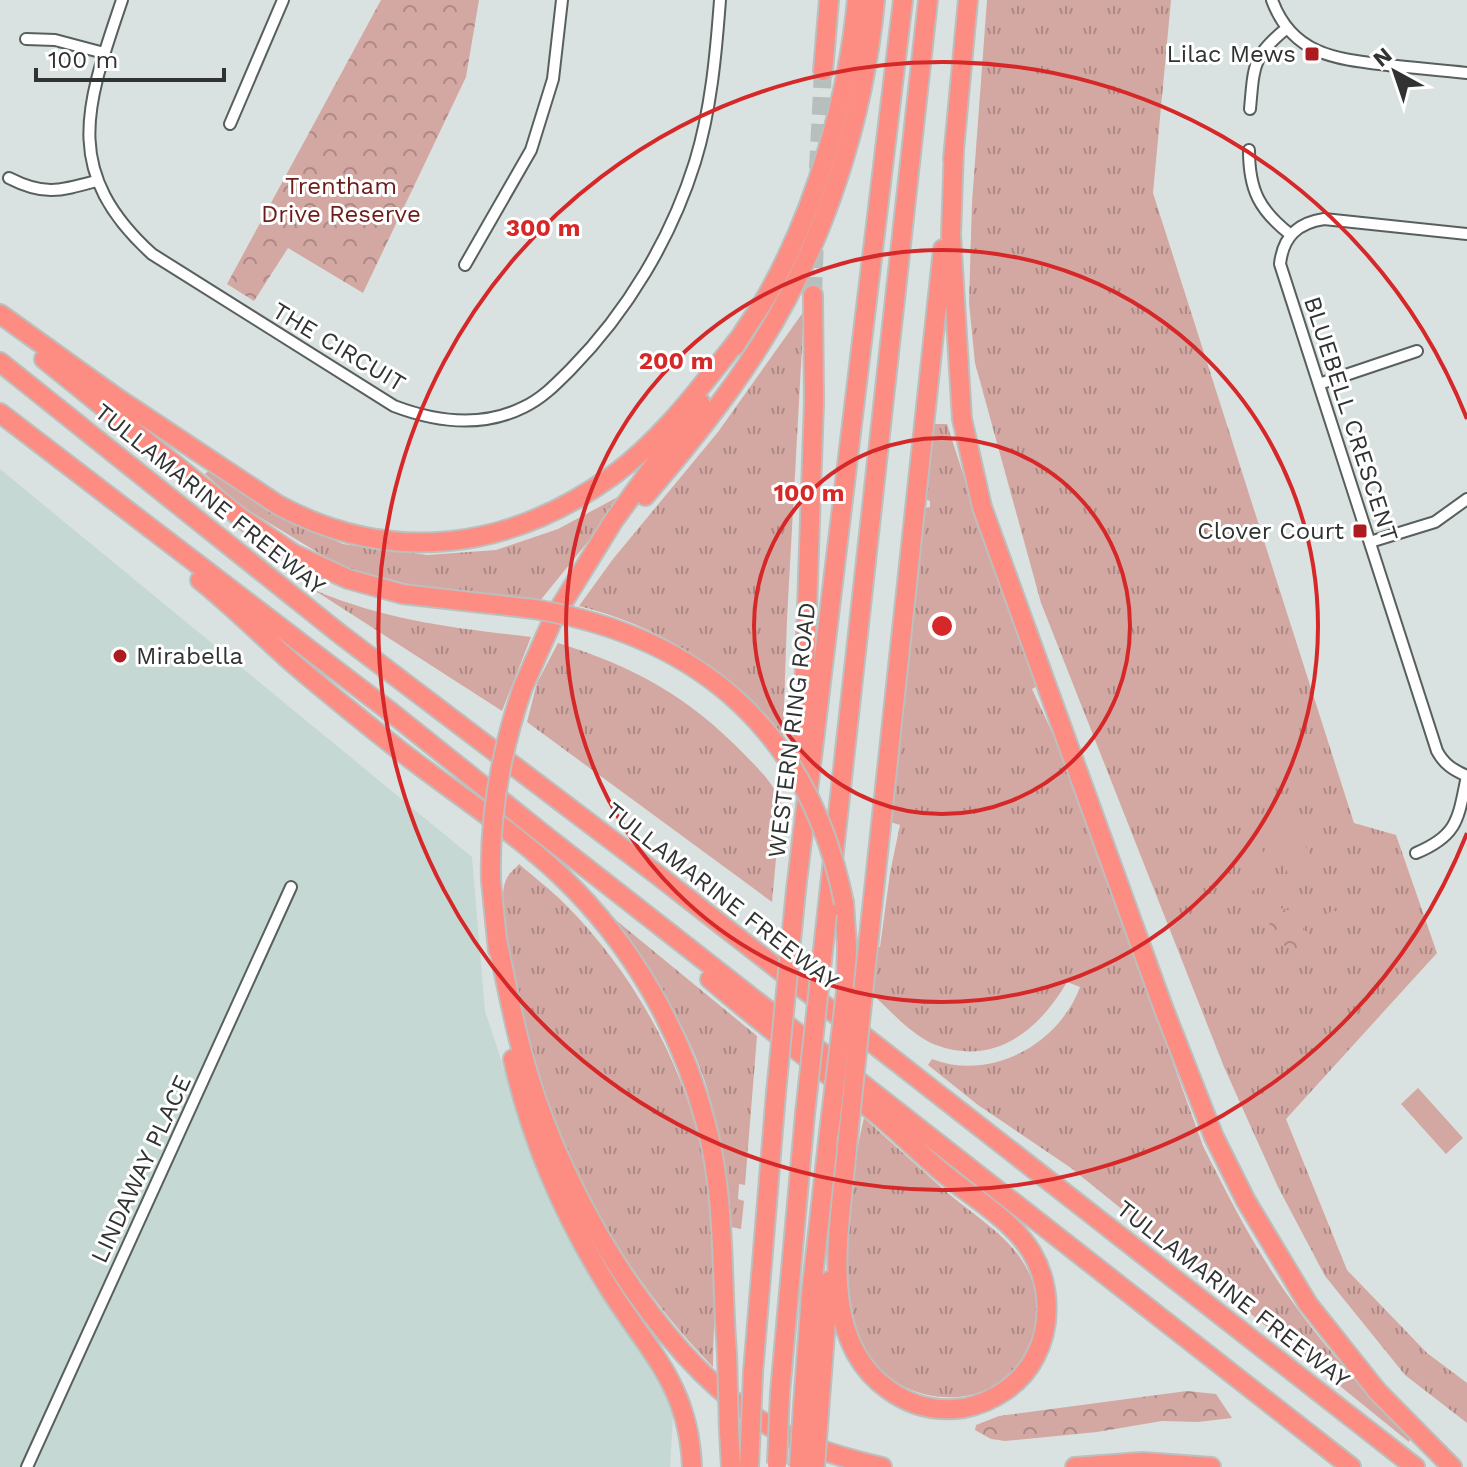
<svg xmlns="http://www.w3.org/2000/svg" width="1467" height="1467" font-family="'Work Sans',sans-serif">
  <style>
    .built { fill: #c6d8d3 }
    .grass { fill: url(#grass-tufts) }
    .forest { fill: url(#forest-crowns) }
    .garden { fill: #d4a8a2 }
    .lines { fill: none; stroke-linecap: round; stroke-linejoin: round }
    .highway-tunnel { stroke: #b7bfbd; stroke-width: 18; stroke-dasharray: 18 9; stroke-linecap: butt }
    .street-casing { stroke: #58605e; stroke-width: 14 }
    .highway-casing { stroke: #bdbebd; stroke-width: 22 }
    .street { stroke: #fff; stroke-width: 10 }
    .highway { stroke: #fd8d82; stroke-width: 18 }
    .highway-bridge-casing { stroke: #bdbebd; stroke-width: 22; stroke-linecap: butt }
    .highway-bridge { stroke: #fd8d82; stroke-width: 18 }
    .ring { fill: none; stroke: #d62828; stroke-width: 4 }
    .poi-dot { fill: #ad1b1e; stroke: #fff; stroke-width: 3 }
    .labels { text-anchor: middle; stroke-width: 6; stroke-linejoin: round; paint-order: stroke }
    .poi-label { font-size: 24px; fill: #303332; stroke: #fff; text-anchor: end }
    .park-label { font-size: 24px; fill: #6d1c19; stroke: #fff }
    .street-label { font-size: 24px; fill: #303332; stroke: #fff }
    .centre { fill: #d62828; stroke: #fff; stroke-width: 4 }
    .ring-label { font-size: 24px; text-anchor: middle; font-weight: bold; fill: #d62828; stroke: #fff; stroke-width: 6; stroke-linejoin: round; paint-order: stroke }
  </style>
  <defs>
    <pattern id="grass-tufts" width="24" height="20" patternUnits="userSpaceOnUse" patternTransform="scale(2)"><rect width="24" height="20" fill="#d4a8a2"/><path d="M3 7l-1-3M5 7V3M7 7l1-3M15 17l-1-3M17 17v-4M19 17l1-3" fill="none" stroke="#ac8985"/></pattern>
    <pattern id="forest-crowns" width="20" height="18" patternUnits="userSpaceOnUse" patternTransform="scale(2)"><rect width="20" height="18" fill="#d4a8a2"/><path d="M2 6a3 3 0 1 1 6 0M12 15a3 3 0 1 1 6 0" fill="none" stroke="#ac8985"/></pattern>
  </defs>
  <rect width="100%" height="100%" fill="#d9e2e0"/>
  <path class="built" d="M0 469 472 857 485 1011 543 1187 609 1302 674 1400 670 1467H0Z"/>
  <path class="grass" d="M987 0H1171L1153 193 1354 823 1396 835 1437 953 1286 1119 1347 1270 1427 1353 1467 1383V1423L1405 1375 1325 1276 1278 1187 1224 1067 1041 603 975 363 969 303 972 202Z
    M804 311 787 619 783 736C723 669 668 629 579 606L613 559 718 432Z
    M934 424H947L998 582 1039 685 1032 689 1060 749 1203 1146C1228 1196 1253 1245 1284 1290 1321 1344 1366 1392 1410 1439L1409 1442 1071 1168 978 1105 928 1065 932 1059C991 1082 1059 1044 1080 987L1067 982C1039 1030 995 1067 936 1045 912 1036 891 1011 873 995L878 947H880L890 873 900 825 890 822 925 508 930 507V501L925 499Z
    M211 468 274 513 343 544 427 555 496 550 558 529 629 491 539 602 411 585 340 566 243 507 205 474Z
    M314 590C388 621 454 628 531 637L502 711Z
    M558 643C635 667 688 696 745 755 759 769 775 785 781 804L772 902 527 722 537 683Z
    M519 864C534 877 551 890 565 904 653 993 706 1109 715 1233 718 1277 713 1323 713 1367 606 1258 532 1108 509 957 506 939 498 893 507 878 509 873 515 869 519 864Z
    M606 912 757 1036 745 1185 739 1184 738 1199 744 1201 741 1229 731 1227C727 1180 721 1134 707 1088 687 1024 648 964 606 912Z
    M864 1118C890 1141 915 1164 941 1187 970 1214 1011 1235 1028 1271 1039 1293 1041 1312 1034 1335 1032 1342 1031 1352 1027 1359 1025 1363 1018 1368 1014 1372 974 1411 902 1404 870 1357 833 1302 849 1180 864 1118Z"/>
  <path class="forest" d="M381 0H479L466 77 363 293 288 248 254 301 227 284Z
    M1276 907 1288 910 1312 938 1310 944 1291 950 1278 941 1267 919 1270 912Z
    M1187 1391 1216 1394 1232 1418 1198 1422 1162 1421 1097 1432 1005 1441 991 1439 975 1430 976 1425 999 1416Z"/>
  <path class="garden" d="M1288 811 1314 862 1289 875 1263 825Z
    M1253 832 1277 879 1252 891 1229 845Z
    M1332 909 1350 921 1332 943 1320 928Z
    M1418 1088 1463 1138 1446 1154 1401 1104Z"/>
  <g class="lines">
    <path class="highway-tunnel" d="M818 169 823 71
      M813 295 815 238"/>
    <defs>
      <path id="street" d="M122 0C87 104 60 170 152 254L394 406C436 422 482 428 524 407 543 398 557 383 571 369 627 312 671 239 695 162 711 110 716 54 720 0
        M1272 0C1292 55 1336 59 1387 65 1414 68 1440 70 1467 73
        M26 39 55 40 104 53
        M1250 109C1254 66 1252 56 1287 28
        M230 124 283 0
        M1249 150C1249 190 1259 210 1291 235
        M9 178C44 196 60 191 96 181
        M1467 234 1324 219C1297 223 1283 237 1280 264L1437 751C1444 764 1453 770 1467 776
        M465 265 531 150 553 79 562 0
        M1319 384 1417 351
        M1370 542 1435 522 1467 499
        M1416 853C1459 835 1458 818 1467 776
        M27 1467 291 887"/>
      <path id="highway" d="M823 71 829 0
        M954 148 951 235 962 419 982 507 1163 1007 1214 1137 1246 1201 1308 1304 1378 1392 1452 1467
        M953 160 968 0
        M0 314 117 398 278 505C392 566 509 550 612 476 663 439 702 385 741 336
        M735 346C745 328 758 312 768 294 816 208 848 98 857 0
        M44 359 241 518 294 554 348 579 402 594 534 609
        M0 362 340 634 659 876 1415 1467
        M0 413 392 713 543 834 1351 1467
        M645 496C686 448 726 399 760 345 824 244 864 120 875 0
        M200 580C230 604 257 631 286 657 319 686 354 714 389 742 445 787 508 826 561 876 632 944 681 1030 706 1124 726 1198 721 1278 727 1354
        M523 687 554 617 614 520 700 402
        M802 755 814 402 813 295
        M491 881 498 950
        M796 890 903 0
        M844 903 847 946 846 992
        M827 914 928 0
        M497 939C508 992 518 1046 536 1098 576 1216 674 1382 790 1437 819 1451 851 1460 882 1467
        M868 946 943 249
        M710 979C763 1025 820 1067 874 1112 898 1131 919 1153 942 1172 971 1197 1012 1219 1032 1253 1050 1284 1052 1325 1035 1357 1021 1384 994 1402 964 1408 937 1412 911 1406 889 1390 814 1338 841 1225 847 1147
        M513 1059C531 1141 567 1222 612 1293 652 1355 689 1388 692 1467
        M753 1373 776 1093
        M780 1393 805 1114
        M803 1406 811 1295 829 1133
        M819 1412 829 1281
        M729 1430 731 1467
        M749 1467 750 1444
        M1075 1467 1142 1462 1211 1467"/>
    </defs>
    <use href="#street" class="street-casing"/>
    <use href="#highway" class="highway-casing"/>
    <use href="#street" class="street"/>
    <use href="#highway" class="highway"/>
    <defs>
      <path id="highway-bridge" d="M534 609C703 637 810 734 844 903
        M491 881C489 814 501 751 523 687
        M776 1093 796 890
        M805 1114 827 914
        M829 1133 846 992
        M847 1147 868 946
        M727 1354 729 1430
        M750 1444 753 1373
        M777 1464 780 1393
        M799 1467 803 1406
        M815 1467 819 1412"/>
    </defs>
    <use href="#highway-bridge" class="highway-bridge-casing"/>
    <use href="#highway-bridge" class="highway-bridge"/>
  </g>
  <g class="ring">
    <circle cx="942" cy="626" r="188"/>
    <circle cx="942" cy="626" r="376"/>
    <path d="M1467 833A564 564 0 1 1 1467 419"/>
  </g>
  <g class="poi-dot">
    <rect x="1304" y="46" width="16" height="16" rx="4"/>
    <rect x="1352" y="523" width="16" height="16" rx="4"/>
    <circle cx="120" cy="656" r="8"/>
  </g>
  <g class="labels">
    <g class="poi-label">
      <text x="1296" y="62">Lilac Mews</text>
      <text x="1344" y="539">Clover Court</text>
      <text x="136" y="664" text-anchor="start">Mirabella</text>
    </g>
    <g class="park-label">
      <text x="341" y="194">Trentham<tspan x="341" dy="28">Drive Reserve</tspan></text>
    </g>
    <g class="street-label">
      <text transform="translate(339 347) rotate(31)" y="8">THE CIRCUIT</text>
      <text transform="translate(1351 419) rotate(72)" y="8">BLUEBELL CRESCENT</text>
      <text transform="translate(210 499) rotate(39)" y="8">TULLAMARINE FREEWAY</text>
      <text transform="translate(792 730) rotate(-83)" y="8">WESTERN RING ROAD</text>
      <text transform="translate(722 896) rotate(38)" y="8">TULLAMARINE FREEWAY</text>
      <text transform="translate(141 1169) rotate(-65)" y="8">LINDAWAY PLACE</text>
      <text transform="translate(1233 1294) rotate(38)" y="8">TULLAMARINE FREEWAY</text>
    </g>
  </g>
  <circle cx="942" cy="626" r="12" class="centre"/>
  <g class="ring-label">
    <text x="543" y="236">300 m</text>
    <text x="676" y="369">200 m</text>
    <text x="809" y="501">100 m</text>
  </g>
  <g transform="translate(1395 72) rotate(320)" stroke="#ffffff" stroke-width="6" paint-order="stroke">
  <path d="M0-6L14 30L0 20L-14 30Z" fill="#303332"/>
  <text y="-12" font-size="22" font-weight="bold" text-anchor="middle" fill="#303332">N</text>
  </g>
  <path d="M36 68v12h188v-12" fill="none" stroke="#303332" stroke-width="4"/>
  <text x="48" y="68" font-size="24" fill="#303332" stroke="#ffffff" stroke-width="6" paint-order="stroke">100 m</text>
</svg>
